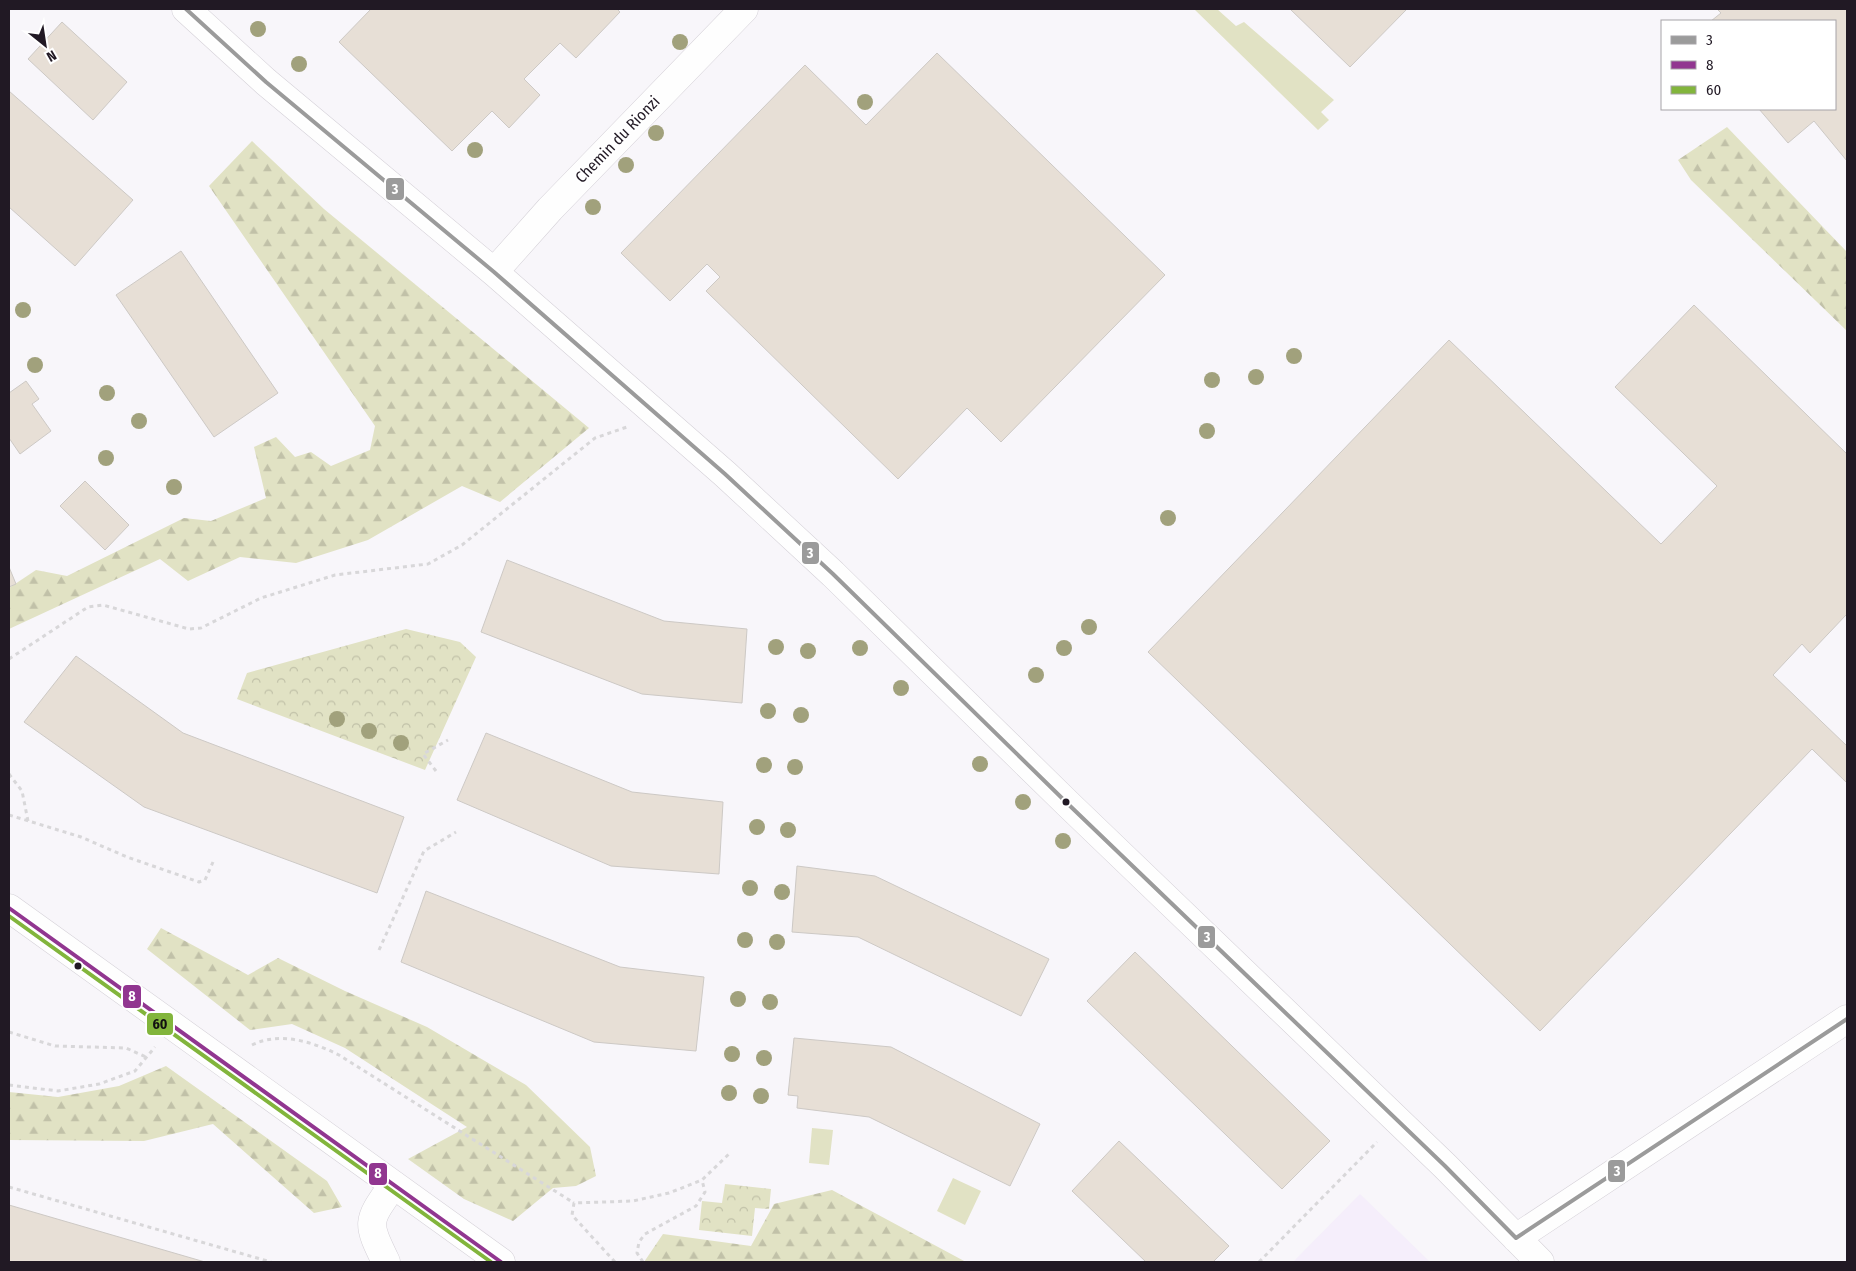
<svg xmlns="http://www.w3.org/2000/svg" width="1856" height="1271" font-family="'Fira Sans Condensed',sans-serif">
  <style>
    .education { fill: #f5eefb }
    .grass { fill: #e1e2c4 }
    .forest { fill: url(#forest-firs) }
    .park { fill: url(#park-crowns) }
    .building { fill: #e7dfd6; stroke: #cdc9c5 }
    .lines { fill: none; stroke-linecap: round; stroke-linejoin: round }
    .minor-casing { stroke: #d4d0d7; stroke-width: 29 }
    .major-casing { stroke: #d4d0d7; stroke-width: 29 }
    .path { stroke: #d8d7d9; stroke-width: 3; stroke-dasharray: 4 4; stroke-linecap: butt }
    .minor { stroke: #fefefe; stroke-width: 28 }
    .major { stroke: #fefefe; stroke-width: 28 }
    .bus-1-casing { stroke: #fff; stroke-width: 8 }
    .bus-2-casing { stroke: #fff; stroke-width: 8 }
    .bus-3-casing { stroke: #fff; stroke-width: 8 }
    .bus-1 { stroke: #9b9b9b; stroke-width: 4 }
    .bus-2 { stroke: #913690; stroke-width: 4 }
    .bus-3 { stroke: #82b53c; stroke-width: 4 }
    .tree { fill: #a1a17c }
    .bus-dot { fill: #211924; stroke: #fff; stroke-width: 2 }
    .labels { text-anchor: middle; stroke-width: 4; stroke-linejoin: round; paint-order: stroke }
    .street-label { font-size: 16px; fill: #211924; stroke: #fff }
    .line-badge { stroke: #fff; stroke-width: 2 }
    .badge-label { font-size: 14px; text-anchor: middle; font-weight: bold; fill: #fff }
    .pale-badge-label { font-size: 14px; text-anchor: middle; font-weight: bold; fill: #111 }
  </style>
  <defs>
    <pattern id="forest-firs" width="22" height="20" patternUnits="userSpaceOnUse" patternTransform="scale(1.25)"><rect width="22" height="20" fill="#e1e2c4"/><path d="M5 1l3.5 6h-7zM16 11l3.5 6h-7z" fill="#c1c1a8"/></pattern>
    <pattern id="park-crowns" width="20" height="18" patternUnits="userSpaceOnUse" patternTransform="scale(1.25)"><rect width="20" height="18" fill="#e1e2c4"/><path d="M2 6a3 3 0 1 1 6 0M12 15a3 3 0 1 1 6 0" fill="none" stroke="#c1c1a8"/></pattern>
  </defs>
  <rect width="100%" height="100%" fill="#f8f6fa"/>
  <path class="education" d="M1360 1194 1430 1262H1293Z"/>
  <path class="grass" d="M1194 9H1217L1236 26 1244 22 1334 100 1321 112 1329 120 1318 130Z
    M812 1128 833 1130 829 1165 809 1163Z
    M953 1178 981 1191 965 1225 937 1211Z"/>
  <path class="forest" d="M1727 127 1847 252V331L1691 180 1678 160Z
    M252 141 324 209 589 428 500 502 462 486 368 540 296 563 240 557 188 581 160 559 9 629V588L36 570 67 576 184 518 211 521 266 498 254 447 276 437 295 457 311 452 331 466 370 450 375 426 209 186Z
    M161 928 248 975 278 958 345 991 427 1027 526 1085 590 1147 596 1176 576 1186 553 1188 513 1221 464 1199 408 1159 467 1127 345 1048 292 1024 250 1030 147 949Z
    M166 1066 327 1181 342 1207 314 1213 213 1124 144 1141 9 1140V1092L58 1097 119 1086Z
    M832 1190 966 1262H644L663 1234 751 1246 774 1204Z"/>
  <path class="park" d="M406 629 460 642 476 657 425 770 237 699 247 673Z
    M725 1184 771 1189 769 1209 755 1208 752 1236 699 1230 702 1201 722 1203Z"/>
  <path class="building" d="M371 9H617L620 12 576 58 560 43 524 79 540 95 509 128 492 111 452 151 339 42Z
    M1290 9H1407L1350 67Z
    M1717 9H1847V161L1814 121 1788 143 1759 109H1835V21H1711L1721 13Z
    M62 22 127 82 93 120 28 59Z
    M937 53 1165 275 1001 442 967 408 898 479 706 291 720 277 707 264 670 301 621 253 805 65 866 125Z
    M9 91 133 200 75 266 9 207Z
    M181 251 278 393 214 437 116 295Z
    M1694 305 1847 454V616L1846 615 1810 653 1802 644 1773 675 1847 746V783L1812 749 1540 1031 1148 652 1449 340 1661 544 1717 486 1615 387Z
    M26 381 39 399 32 404 51 431 20 454 9 438V393Z
    M85 481 129 525 105 550 60 506Z
    M507 560 664 621 747 629 742 703 642 694 481 632Z
    M9 567 16 584 9 587Z
    M76 656 183 733 404 817 377 893 144 807 24 722Z
    M486 733 632 792 723 802 719 874 611 866 457 800Z
    M797 866 875 876 1049 959 1021 1016 858 937 792 932Z
    M426 891 620 967 704 977 696 1051 594 1042 401 962Z
    M1135 952 1330 1141 1282 1189 1087 1001Z
    M794 1038 891 1047 1040 1124 1010 1186 869 1117 797 1108 798 1096 788 1095Z
    M1119 1141 1229 1246 1213 1262H1146L1072 1191Z
    M9 1205 205 1262H9Z"/>
  <g class="lines">
    <defs>
      <path id="minor" d="M186 9 266 82 494 272 725 474 833 574 1068 804 1445 1166 1540 1262
        M494 272 550 209 744 9
        M1516 1238 1847 1019
        M386 1262C366 1221 367 1222 393 1185"/>
      <path id="major" d="M9 908 501 1262"/>
    </defs>
    <use href="#minor" class="minor-casing"/>
    <use href="#major" class="major-casing"/>
    <path class="path" d="M9 659 88 607 103 605 189 629 201 628 261 598 335 575 428 564 462 545 595 438 627 427
      M436 771 423 754 448 740
      M9 774 22 791 28 821
      M9 815 81 837 127 857 199 882 205 880 213 862
      M379 950 424 851 456 832
      M9 1032 55 1046 126 1048 146 1057
      M252 1045C280 1031 313 1042 339 1055L574 1203
      M9 1085 58 1091 99 1084 135 1071 155 1047
      M9 1187 271 1262
      M615 1262 572 1215 574 1203 633 1201 669 1193 702 1180 731 1152
      M643 1262 637 1253 639 1242 645 1234 696 1206 705 1192 702 1180
      M1259 1262 1377 1142"/>
    <use href="#minor" class="minor"/>
    <use href="#major" class="major"/>
    <defs>
      <path id="bus-1" d="M186 9 266 82 494 272 725 474 833 574 1068 804 1445 1166 1516 1238 1847 1019"/>
      <path id="bus-2" d="M9 908 501 1262"/>
      <path id="bus-3" d="M9 916 491 1262"/>
    </defs>
    <use href="#bus-1" class="bus-1-casing"/>
    <use href="#bus-2" class="bus-2-casing"/>
    <use href="#bus-3" class="bus-3-casing"/>
    <use href="#bus-1" class="bus-1"/>
    <use href="#bus-2" class="bus-2"/>
    <use href="#bus-3" class="bus-3"/>
  </g>
  <g class="tree">
    <circle cx="258" cy="29" r="8"/>
    <circle cx="680" cy="42" r="8"/>
    <circle cx="299" cy="64" r="8"/>
    <circle cx="865" cy="102" r="8"/>
    <circle cx="656" cy="133" r="8"/>
    <circle cx="475" cy="150" r="8"/>
    <circle cx="626" cy="165" r="8"/>
    <circle cx="593" cy="207" r="8"/>
    <circle cx="23" cy="310" r="8"/>
    <circle cx="1294" cy="356" r="8"/>
    <circle cx="35" cy="365" r="8"/>
    <circle cx="1256" cy="377" r="8"/>
    <circle cx="1212" cy="380" r="8"/>
    <circle cx="107" cy="393" r="8"/>
    <circle cx="139" cy="421" r="8"/>
    <circle cx="1207" cy="431" r="8"/>
    <circle cx="106" cy="458" r="8"/>
    <circle cx="174" cy="487" r="8"/>
    <circle cx="1168" cy="518" r="8"/>
    <circle cx="1089" cy="627" r="8"/>
    <circle cx="776" cy="647" r="8"/>
    <circle cx="860" cy="648" r="8"/>
    <circle cx="1064" cy="648" r="8"/>
    <circle cx="808" cy="651" r="8"/>
    <circle cx="1036" cy="675" r="8"/>
    <circle cx="901" cy="688" r="8"/>
    <circle cx="768" cy="711" r="8"/>
    <circle cx="801" cy="715" r="8"/>
    <circle cx="337" cy="719" r="8"/>
    <circle cx="369" cy="731" r="8"/>
    <circle cx="401" cy="743" r="8"/>
    <circle cx="980" cy="764" r="8"/>
    <circle cx="764" cy="765" r="8"/>
    <circle cx="795" cy="767" r="8"/>
    <circle cx="1023" cy="802" r="8"/>
    <circle cx="757" cy="827" r="8"/>
    <circle cx="788" cy="830" r="8"/>
    <circle cx="1063" cy="841" r="8"/>
    <circle cx="750" cy="888" r="8"/>
    <circle cx="782" cy="892" r="8"/>
    <circle cx="745" cy="940" r="8"/>
    <circle cx="777" cy="942" r="8"/>
    <circle cx="738" cy="999" r="8"/>
    <circle cx="770" cy="1002" r="8"/>
    <circle cx="732" cy="1054" r="8"/>
    <circle cx="764" cy="1058" r="8"/>
    <circle cx="729" cy="1093" r="8"/>
    <circle cx="761" cy="1096" r="8"/>
  </g>
  <g class="bus-dot">
    <circle cx="1066" cy="802" r="4.5"/>
    <circle cx="78" cy="966" r="4.5"/>
  </g>
  <g class="labels">
    <g class="street-label">
      <text transform="translate(617 139) rotate(-46)" y="6">Chemin du Rionzi</text>
    </g>
  </g>
  <g class="line-badge">
    <rect x="385" y="177" width="20" height="24" rx="5" fill="#9b9b9b"/>
    <rect x="801" y="541" width="19" height="24" rx="5" fill="#9b9b9b"/>
    <rect x="1197" y="925" width="19" height="24" rx="5" fill="#9b9b9b"/>
    <rect x="122" y="984" width="20" height="25" rx="5" fill="#913690"/>
    <rect x="146" y="1012" width="28" height="24" rx="5" fill="#82b53c"/>
    <rect x="1607" y="1159" width="19" height="24" rx="5" fill="#9b9b9b"/>
    <rect x="368" y="1162" width="20" height="24" rx="5" fill="#913690"/>
  </g>
  <g class="badge-label">
    <text x="395" y="194">3</text>
    <text x="810" y="558">3</text>
    <text x="1207" y="942">3</text>
    <text x="132" y="1001">8</text>
    <text x="1617" y="1176">3</text>
    <text x="378" y="1178">8</text>
  </g>
  <g class="pale-badge-label">
    <text x="160" y="1029">60</text>
  </g>
  <rect width="1856" height="1271" fill="none" stroke="#211924" stroke-width="20"/>
  <rect x="1661" y="20" width="175" height="90" fill="#ffffff" stroke="#a6a3a7"/>
  <rect x="1671" y="36" width="25" height="8" fill="#9b9b9b" stroke="#a6a3a7"/>
  <text x="1706" y="45" font-size="15" fill="#211924">3</text>
  <rect x="1671" y="61" width="25" height="8" fill="#913690" stroke="#a6a3a7"/>
  <text x="1706" y="70" font-size="15" fill="#211924">8</text>
  <rect x="1671" y="86" width="25" height="8" fill="#82b53c" stroke="#a6a3a7"/>
  <text x="1706" y="95" font-size="15" fill="#211924">60</text>
  <g transform="translate(45 45) rotate(150)" stroke="#ffffff" stroke-width="4" paint-order="stroke">
  <path d="M0-4L9 19L0 12L-9 19Z" fill="#211924"/>
  <text y="-8" font-size="14" font-weight="bold" text-anchor="middle" fill="#211924">N</text>
  </g>
</svg>
